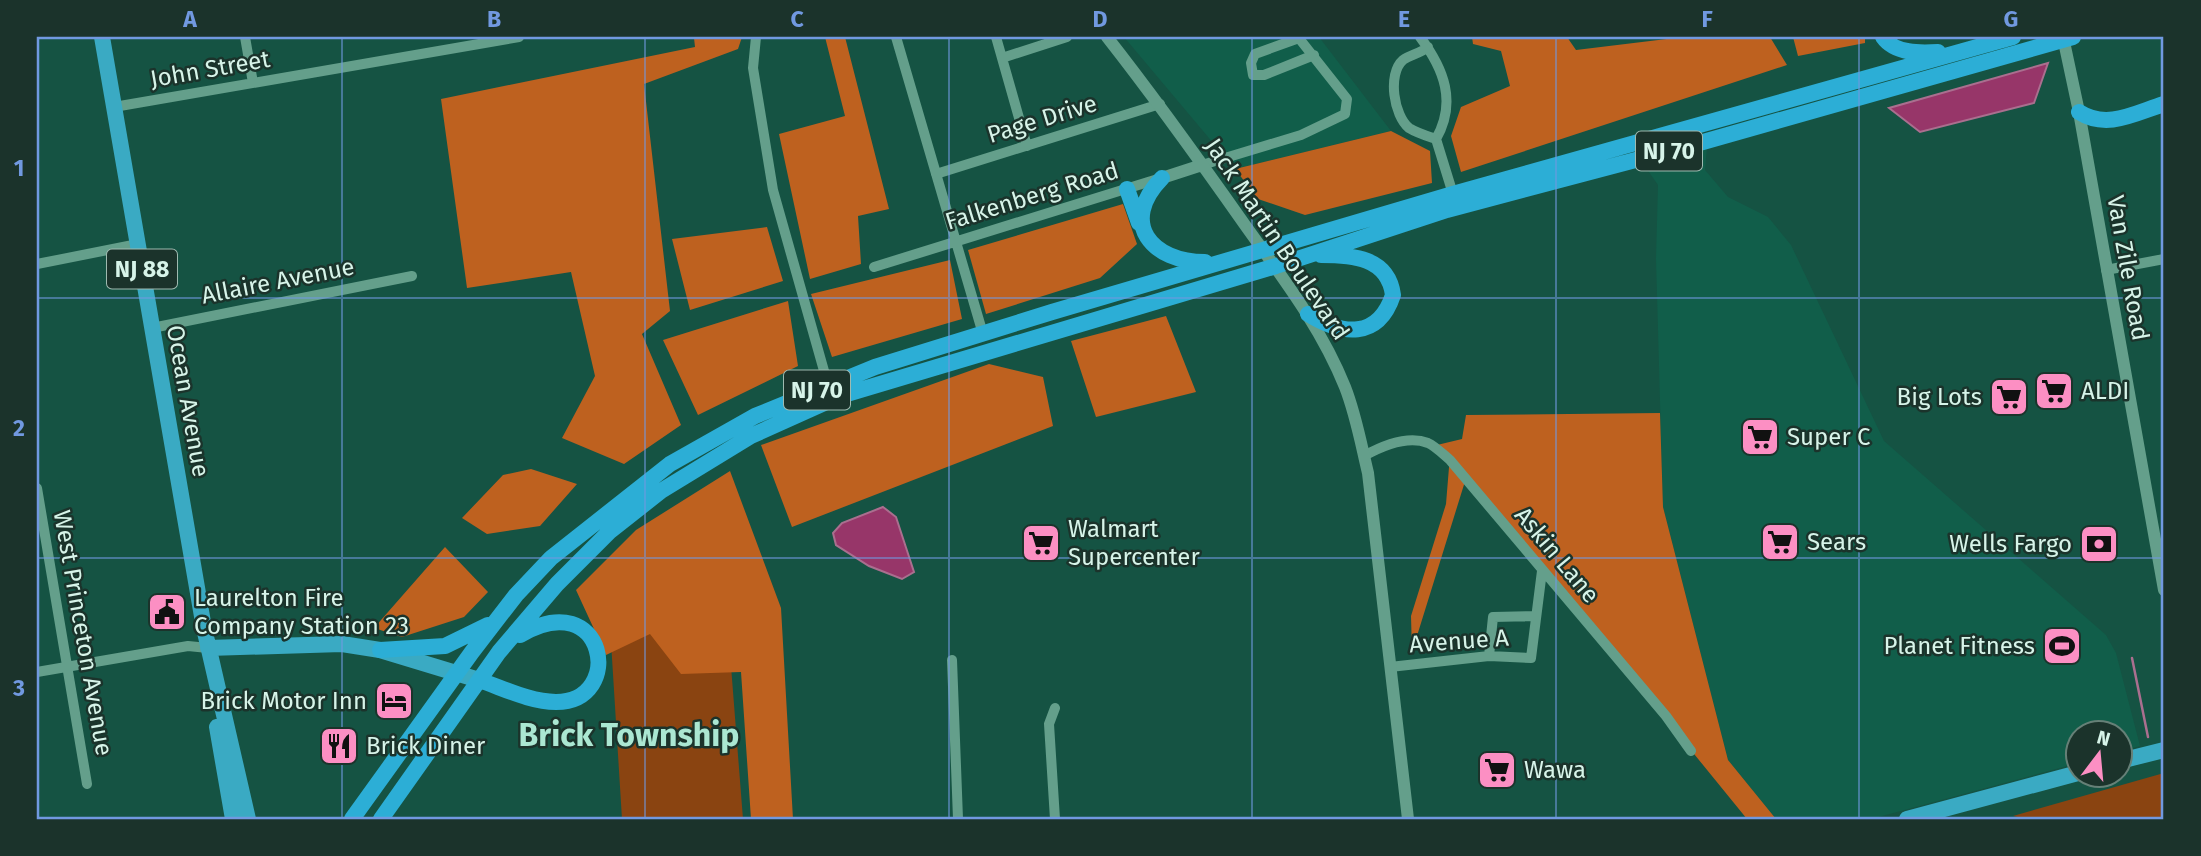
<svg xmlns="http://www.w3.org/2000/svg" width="2201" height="856" font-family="'Fira Sans',sans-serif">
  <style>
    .built { fill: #115e4a }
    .green { fill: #8a4411 }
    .forest { fill: #be611f }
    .water { fill: #973669; stroke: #aa6f8f; stroke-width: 2 }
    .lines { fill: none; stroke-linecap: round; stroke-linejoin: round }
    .stream { stroke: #aa6f8f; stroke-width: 2.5 }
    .minor { stroke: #649f8b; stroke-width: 10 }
    .tertiary { stroke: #649f8b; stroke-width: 12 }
    .primary { stroke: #3aaac3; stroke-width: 16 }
    .trunk { stroke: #2caed6; stroke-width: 16 }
    .grid { fill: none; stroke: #7199e0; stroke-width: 2; stroke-opacity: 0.55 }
    .labels { text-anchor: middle; stroke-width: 5; stroke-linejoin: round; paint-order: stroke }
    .shield { fill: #1b332b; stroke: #9fbab0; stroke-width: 2 }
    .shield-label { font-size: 23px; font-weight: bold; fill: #d7f4e9 }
    .street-label { font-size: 24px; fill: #d7f4e9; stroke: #1b332b }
    .poi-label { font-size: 24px; fill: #d7f4e9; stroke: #1b332b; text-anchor: start }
    .district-label { font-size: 32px; font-weight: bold; fill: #abe7d2; stroke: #1b332b }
    .neatline { fill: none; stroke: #7199e0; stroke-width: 2.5 }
    .grid-label { font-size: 23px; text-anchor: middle; font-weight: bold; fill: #7199e0 }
  </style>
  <rect width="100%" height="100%" fill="#155343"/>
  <path class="built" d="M1124 37H1319L1391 131 1235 169Z
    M1707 147 1705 170 1728 197 1768 217 1791 245 1884 441 2106 635 2116 653 2140 746 2121 751 2120 734H2078V763L1871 819H1776L1728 760 1663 507 1656 259 1658 185 1644 165Z"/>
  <path class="green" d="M649 628 731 666 743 819H622L611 642Z
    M2164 773V819H2027L2013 816Z"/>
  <path class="forest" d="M699 37H742L738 49 644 84 670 311 642 334 681 425 624 464 562 438 595 376 571 272 467 288 441 99 695 47 694 38Z
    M825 37H845L889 209 858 216 861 264 810 279 779 134 845 116Z
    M1472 37H1567L1576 50 1683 37H1770L1787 65 1461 172 1451 136 1461 107 1510 86 1501 51 1473 44Z
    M1793 37H1865V43L1798 56Z
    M1391 131 1430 151 1432 183 1305 215 1258 199 1235 169Z
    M1123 204 1137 244 1100 278 986 314 968 250Z
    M767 227 783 281 690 310 672 239Z
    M950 260 962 319 832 357 811 294Z
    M788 301 798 366 698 415 663 340Z
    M1166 316 1196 392 1096 417 1071 341Z
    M989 364 1043 377 1053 426 792 527 761 445Z
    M1660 413 1663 507 1728 760 1776 819H1747L1467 475 1412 652 1411 616 1446 504 1450 455 1437 445 1462 439 1466 415Z
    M531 469 577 484 540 526 487 534 462 518 503 475Z
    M730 471 781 608 793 819H751L741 672 681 674 650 634 606 655 576 590 636 530Z
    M445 547 488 592 464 617 402 637 374 628Z"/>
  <path class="water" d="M2048 63 2034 103 1920 132 1889 108Z
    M883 507 896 517 914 572 902 579 869 566 836 545 833 533 842 523Z"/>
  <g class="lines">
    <path class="stream" d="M2132 658 2148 737"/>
    <path class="minor" d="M245 37 253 83
      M756 37 753 68 773 190 828 385
      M896 37 983 334
      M996 37 1027 146
      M1420 37C1444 69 1457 102 1436 139L1453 194
      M1299 38 1255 54 1251 63 1253 75H1264L1314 55
      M1428 47C1421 53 1410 55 1403 60 1387 74 1394 116 1409 128 1417 133 1427 136 1436 139
      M1002 58 1067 37
      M114 107 519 37
      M1202 165 1301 135 1345 114 1347 99 1298 37
      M936 174 1160 104
      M37 264 138 244
      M874 267 1161 178
      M2106 270 2164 259
      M152 328 412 276
      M1364 456C1382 446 1407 435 1428 443 1435 446 1444 455 1450 460L1666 716 1691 751
      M37 488 87 784
      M1489 656 1493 617 1536 616
      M952 660 958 819
      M1390 667 1489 656 1531 658 1542 571
      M37 672 188 646 208 648
      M1055 708 1049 724 1055 819"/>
    <path class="tertiary" d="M1107 37C1155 98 1200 161 1245 225 1282 277 1321 327 1345 387 1356 415 1361 444 1368 473L1408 819
      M2063 37 2079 112 2164 590
      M1162 178 1202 165"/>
    <path class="primary" d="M102 37 204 628 248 819
      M208 648 342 644 380 650 479 680
      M217 727 233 819
      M2120 761 2164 750
      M1907 819 2078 773"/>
    <path class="trunk" d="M1883 37C1895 54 1920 53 1938 52
      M2079 112C2107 130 2135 113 2164 104
      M1162 178C1118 223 1152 262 1205 262
      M1127 189 1139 223
      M1308 314C1342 335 1378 340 1393 295 1388 257 1352 255 1321 255
      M380 650 445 646 488 625
      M479 680C503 688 530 702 556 702 626 702 606 584 520 635
      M352 819 472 652 516 595 551 558 670 464 755 416 875 367 1052 312 1453 194 2013 37
      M381 819 499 652 557 584 609 532 661 491 751 436 840 396 1276 266 1447 210 1696 144 2073 37"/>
  </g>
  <path class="grid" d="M342 37V819M645 37V819M949 37V819M1252 37V819M1556 37V819M1859 37V819M37 298H2164M37 558H2164"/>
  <defs>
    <symbol id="supermarket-square" viewBox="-11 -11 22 22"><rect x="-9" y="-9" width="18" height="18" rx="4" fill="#fc8fc3" stroke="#1b332b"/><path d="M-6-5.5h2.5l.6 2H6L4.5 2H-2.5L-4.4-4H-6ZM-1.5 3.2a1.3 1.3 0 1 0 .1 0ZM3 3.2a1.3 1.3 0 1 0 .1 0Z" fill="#111"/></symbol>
    <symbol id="bank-square" viewBox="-11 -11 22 22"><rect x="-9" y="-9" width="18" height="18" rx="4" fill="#fc8fc3" stroke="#1b332b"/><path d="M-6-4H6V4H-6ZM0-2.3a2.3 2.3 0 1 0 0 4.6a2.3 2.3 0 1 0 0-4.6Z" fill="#111"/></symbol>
    <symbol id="civic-square" viewBox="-11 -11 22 22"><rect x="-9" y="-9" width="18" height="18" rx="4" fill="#fc8fc3" stroke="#1b332b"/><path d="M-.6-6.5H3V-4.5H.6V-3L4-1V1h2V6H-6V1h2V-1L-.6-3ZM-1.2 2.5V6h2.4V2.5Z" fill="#111"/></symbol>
    <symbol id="stadium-square" viewBox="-11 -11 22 22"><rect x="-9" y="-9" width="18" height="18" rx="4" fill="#fc8fc3" stroke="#1b332b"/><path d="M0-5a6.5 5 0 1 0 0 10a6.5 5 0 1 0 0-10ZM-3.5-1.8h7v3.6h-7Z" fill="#111"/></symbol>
    <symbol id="hotel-square" viewBox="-11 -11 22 22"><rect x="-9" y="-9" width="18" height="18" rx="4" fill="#fc8fc3" stroke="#1b332b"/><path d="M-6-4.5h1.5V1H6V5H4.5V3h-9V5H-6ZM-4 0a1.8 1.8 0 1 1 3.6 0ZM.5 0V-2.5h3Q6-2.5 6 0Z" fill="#111"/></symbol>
    <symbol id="restaurant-square" viewBox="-11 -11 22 22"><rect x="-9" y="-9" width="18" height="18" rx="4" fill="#fc8fc3" stroke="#1b332b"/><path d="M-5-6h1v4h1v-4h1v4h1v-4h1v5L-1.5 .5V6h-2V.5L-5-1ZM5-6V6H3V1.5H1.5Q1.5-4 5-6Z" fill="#111"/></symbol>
  </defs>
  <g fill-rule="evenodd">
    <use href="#supermarket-square" x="2032" y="369" width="44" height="44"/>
    <use href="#supermarket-square" x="1987" y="375" width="44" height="44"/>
    <use href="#supermarket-square" x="1738" y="415" width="44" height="44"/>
    <use href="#supermarket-square" x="1758" y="520" width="44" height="44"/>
    <use href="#supermarket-square" x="1019" y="521" width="44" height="44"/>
    <use href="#bank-square" x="2077" y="522" width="44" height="44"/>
    <use href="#civic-square" x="145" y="590" width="44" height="44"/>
    <use href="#stadium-square" x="2040" y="624" width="44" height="44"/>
    <use href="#hotel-square" x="372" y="679" width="44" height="44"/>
    <use href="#restaurant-square" x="317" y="724" width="44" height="44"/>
    <use href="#supermarket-square" x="1475" y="748" width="44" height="44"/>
  </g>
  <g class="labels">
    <g class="shield">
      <rect x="1636" y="131.5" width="66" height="39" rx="5"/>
      <rect x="107" y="249.5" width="70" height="39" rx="5"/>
      <rect x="784" y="370.5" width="66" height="39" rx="5"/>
    </g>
    <g class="shield-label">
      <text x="1669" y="159">NJ 70</text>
      <text x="142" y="277">NJ 88</text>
      <text x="817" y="398">NJ 70</text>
    </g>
    <g class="street-label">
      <text transform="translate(210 69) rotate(-10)" y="8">John Street</text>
      <text transform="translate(1042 119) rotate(-17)" y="8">Page Drive</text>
      <text transform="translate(1032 196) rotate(-17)" y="8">Falkenberg Road</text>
      <text transform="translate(1277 239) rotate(56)" y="8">Jack Martin Boulevard</text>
      <text transform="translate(2128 268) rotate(80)" y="8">Van Zile Road</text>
      <text transform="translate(278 281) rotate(-11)" y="8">Allaire Avenue</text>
      <text transform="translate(188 401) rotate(80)" y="8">Ocean Avenue</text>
      <text transform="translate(1557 555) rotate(50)" y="8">Askin Lane</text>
      <text transform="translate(83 633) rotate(80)" y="8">West Princeton Avenue</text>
      <text transform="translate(1459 641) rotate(-4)" y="8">Avenue A</text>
    </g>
    <g class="poi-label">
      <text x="2081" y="399">ALDI</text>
      <text x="1982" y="405" text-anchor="end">Big Lots</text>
      <text x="1787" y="445">Super C</text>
      <text x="1068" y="537">Walmart<tspan x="1068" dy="28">Supercenter</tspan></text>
      <text x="1807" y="550">Sears</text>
      <text x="2072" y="552" text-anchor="end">Wells Fargo</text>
      <text x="194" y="606">Laurelton Fire<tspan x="194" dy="28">Company Station 23</tspan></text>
      <text x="2035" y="654" text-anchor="end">Planet Fitness</text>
      <text x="367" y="709" text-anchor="end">Brick Motor Inn</text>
      <text x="366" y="754">Brick Diner</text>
      <text x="1524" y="778">Wawa</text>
    </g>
    <g class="district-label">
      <text x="629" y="746">Brick Township</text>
    </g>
  </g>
  <rect width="2201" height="856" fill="none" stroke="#1b332b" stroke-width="77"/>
  <g transform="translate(2099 754) rotate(16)"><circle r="33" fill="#1b332b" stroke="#668077" stroke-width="2"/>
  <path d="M0-5L12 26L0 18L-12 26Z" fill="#fc8fc3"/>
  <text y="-10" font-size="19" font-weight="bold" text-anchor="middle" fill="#d7f4e9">N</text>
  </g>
  <rect x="38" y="38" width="2124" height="780" class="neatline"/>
  <g class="grid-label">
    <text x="190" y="27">A</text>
    <text x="494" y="27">B</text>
    <text x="797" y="27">C</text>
    <text x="1100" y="27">D</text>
    <text x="1404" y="27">E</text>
    <text x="1707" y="27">F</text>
    <text x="2011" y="27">G</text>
    <text x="19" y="176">1</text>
    <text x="19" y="436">2</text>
    <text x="19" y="696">3</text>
  </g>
</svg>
